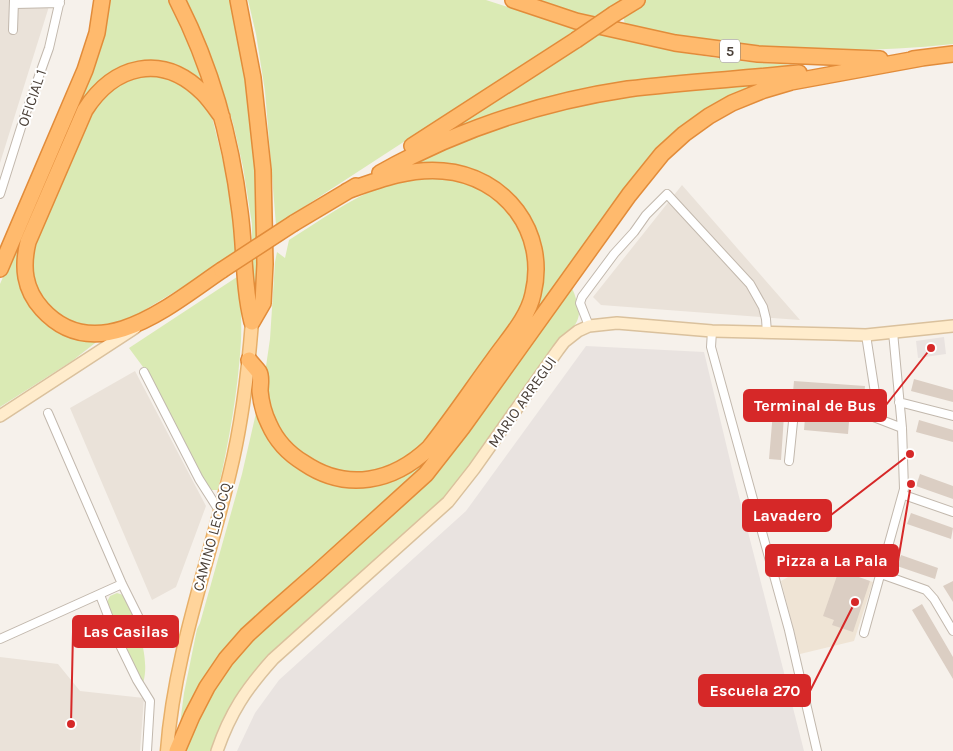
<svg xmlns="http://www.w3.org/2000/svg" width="953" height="751" font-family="Karla,sans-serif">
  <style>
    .residential { fill: #eae2d9 }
    .industrial { fill: #e9e3e0 }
    .education { fill: #efe4d5 }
    .green { fill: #daeab4 }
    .building { fill: #dbcec3 }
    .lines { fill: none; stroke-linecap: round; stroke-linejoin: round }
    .street-casing { stroke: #c2b8ad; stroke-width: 10 }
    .secondary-casing { stroke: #dac19d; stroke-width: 14 }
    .primary-casing { stroke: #e7af68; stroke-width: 15 }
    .highway-casing { stroke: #e28c3a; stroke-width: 18 }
    .street { stroke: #fff; stroke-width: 8 }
    .secondary { stroke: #ffeccc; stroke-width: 11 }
    .primary { stroke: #ffd49b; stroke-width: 12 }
    .highway { stroke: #ffba6d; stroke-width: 15 }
    .highway-bridge-casing { stroke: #e28c3a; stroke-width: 18; stroke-linecap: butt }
    .highway-bridge { stroke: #ffba6d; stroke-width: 15 }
    .labels { text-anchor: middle; stroke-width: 4; stroke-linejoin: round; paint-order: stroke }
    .shield { fill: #fff; stroke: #817a74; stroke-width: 1 }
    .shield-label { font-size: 14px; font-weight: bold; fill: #4b4139 }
    .street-label { font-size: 15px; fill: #4b4139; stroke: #fff }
    .leader { fill: none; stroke: #d62828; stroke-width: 2 }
    .callout-dot { fill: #d62828; stroke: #fff; stroke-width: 2 }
    .callout { fill: #d62828; stroke: #d62828; stroke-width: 2 }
    .callout-label { font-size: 16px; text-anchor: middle; font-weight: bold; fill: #fff }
  </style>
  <rect width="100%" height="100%" fill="#f6f1eb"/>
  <path class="residential" d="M0 0H51L0 163Z
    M682 185 800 320 601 305 593 297Z
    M135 371 206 506 176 587 152 600 70 408Z
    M0 657 58 664 80 691 144 698 140 751H0Z"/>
  <path class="industrial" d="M944 337 946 354 918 358 916 341Z
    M586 346 704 352 734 477 804 751H237L255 713 279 680 466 511Z"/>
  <path class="education" d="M813 563 873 582 854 641 800 654 781 581Z"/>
  <path class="green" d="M108 0H172L208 87 181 70 109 75 23 241 34 309 43 320 63 333 99 340 72 361 0 407V284L87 85 94 67Z
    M186 0H231L246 80 256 179 260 237 256 298 252 289V224L243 167 233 123 217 73Z
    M248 0H486L577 29 276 225 265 91 256 34Z
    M537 0H624L595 19Z
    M645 0H953V44C845 56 731 51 625 25L623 15Z
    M597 34C664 50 732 64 801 65L803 66 706 77 430 139Z
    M145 72 180 79 210 109 235 209 241 249 224 262 123 323 88 329 54 315 34 288 30 254 79 137 103 92Z
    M770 80 697 120 427 465 288 589 180 724 184 693 197 629 200 623 242 474 256 413 258 414C261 446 306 466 330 482L426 459 540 279 504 190 411 169 410 164 427 155 530 116 619 96Z
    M436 176 474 184 501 201 519 225 531 259 528 289 519 314 425 442 401 462 376 471 365 472 351 473 326 468 299 453 274 423 264 380 270 339 275 262 277 252 285 258 289 240C319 221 350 199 383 186 400 179 418 178 436 176Z
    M240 275C240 297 242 319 241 341 238 391 229 441 218 490H208L146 371 129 348Z
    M571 287C574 291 575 296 577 302 584 322 571 329 558 342L458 481 446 495 420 520 279 646 252 677 212 751H184L204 701 238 652 403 503Z
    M117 593 123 595C136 616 151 659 143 683L115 626 107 602 110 596Z"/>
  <path class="building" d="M914 379 953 390V402L911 391Z
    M794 381 865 386 864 397 793 392Z
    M774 400 785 401 781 460 769 459Z
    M805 418 849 422 848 434 804 430Z
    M919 420 953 430V442L916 432Z
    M920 474 953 486V499L916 486Z
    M911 513 953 528 951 539 907 524Z
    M901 555 938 568 935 579 897 566Z
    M839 570 870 581 853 632 832 625 834 620 823 616Z
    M953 581V602L943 586Z
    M922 604 953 657V679L912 610Z"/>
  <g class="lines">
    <defs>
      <path id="street" d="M15 4 60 3
        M13 30 14 0
        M0 194 24 118 49 48 60 0
        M589 326 580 303 582 297 614 254 634 232 646 215 667 194 750 284 763 307 766 319 767 333
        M712 331 711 347 789 630 817 751
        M866 335 875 393 874 400 866 413
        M144 372 199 479 220 512
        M899 402 953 416
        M48 413 122 584 141 622
        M789 461 794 412 795 408 802 403 853 409 902 428
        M904 495 953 512
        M881 574 926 590 934 599 953 631
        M100 595 117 639 137 680 150 701 147 751
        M864 633 904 489 902 428 893 332
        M0 639 122 584"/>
      <path id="secondary" d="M0 416 135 328
        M217 751C230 713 246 689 273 659L448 502 474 469 558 350 564 342 578 331 589 326 617 323 712 331 834 334 866 335 953 326"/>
      <path id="primary" d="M167 751C174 655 208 565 230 472 242 423 248 373 252 322"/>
      <path id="highway" d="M177 0C211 66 231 139 240 212 245 248 243 286 252 322
        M238 0 253 78 263 170 265 264 263 303 252 322
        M513 0 576 21 675 43 758 54 880 59
        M614 14 637 0
        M913 59 953 54
        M412 146 576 40
        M380 173C457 130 541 102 628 89 685 82 742 79 799 73
        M294 223 356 186
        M0 269 85 70 97 33 102 0
        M222 270C173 303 97 370 42 309 24 289 22 267 28 242L85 110C114 65 162 52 203 93 210 100 216 109 222 117
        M249 360C252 364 256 368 259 372 262 377 260 385 260 391 261 402 264 414 269 424 276 440 289 454 304 463 347 492 393 482 429 448 452 419 472 389 494 359 508 339 528 318 533 294 548 232 505 176 443 171 409 168 378 180 347 191
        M177 751 192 716 207 687 226 659 247 635 270 614 319 571 426 474 462 428 629 195 662 154 684 134 709 116 732 103 764 90 791 82 922 58"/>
    </defs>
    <use href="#street" class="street-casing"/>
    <use href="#secondary" class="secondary-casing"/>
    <use href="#primary" class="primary-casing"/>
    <use href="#highway" class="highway-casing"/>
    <use href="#street" class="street"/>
    <use href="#secondary" class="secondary"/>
    <use href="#primary" class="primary"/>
    <use href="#highway" class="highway"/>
    <defs>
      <path id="highway-bridge" d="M576 40 614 14
        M222 270 294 223"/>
    </defs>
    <use href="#highway-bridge" class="highway-bridge-casing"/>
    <use href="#highway-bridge" class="highway-bridge"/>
  </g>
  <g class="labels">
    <rect class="shield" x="720" y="39.5" width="20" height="23" rx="4"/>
    <g class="shield-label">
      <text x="730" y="56">5</text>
    </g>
    <g class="street-label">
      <text transform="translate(32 98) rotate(-71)" y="5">OFICIAL 1</text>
      <text transform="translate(522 402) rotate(-55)" y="5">MARIO ARREGUI</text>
      <text transform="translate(212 537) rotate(-75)" y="5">CAMINO LECOCQ</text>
    </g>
  </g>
  <path class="leader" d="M931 348L886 405M910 454L831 515M911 484L898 561M71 724L73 632M855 602L810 691"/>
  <g class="callout-dot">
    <circle cx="931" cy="348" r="5"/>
    <circle cx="910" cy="454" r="5"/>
    <circle cx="911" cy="484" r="5"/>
    <circle cx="71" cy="724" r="5"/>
    <circle cx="855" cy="602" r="5"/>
  </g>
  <g class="callout">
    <rect x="744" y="390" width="142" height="31" rx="5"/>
    <rect x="743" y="500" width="88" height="31" rx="5"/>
    <rect x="766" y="545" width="132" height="31" rx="5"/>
    <rect x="73" y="616" width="105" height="31" rx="5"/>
    <rect x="699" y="675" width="111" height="31" rx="5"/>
  </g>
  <g class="callout-label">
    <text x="815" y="411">Terminal de Bus</text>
    <text x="787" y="521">Lavadero</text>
    <text x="832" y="566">Pizza a La Pala</text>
    <text x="126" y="637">Las Casilas</text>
    <text x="755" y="696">Escuela 270</text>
  </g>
</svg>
